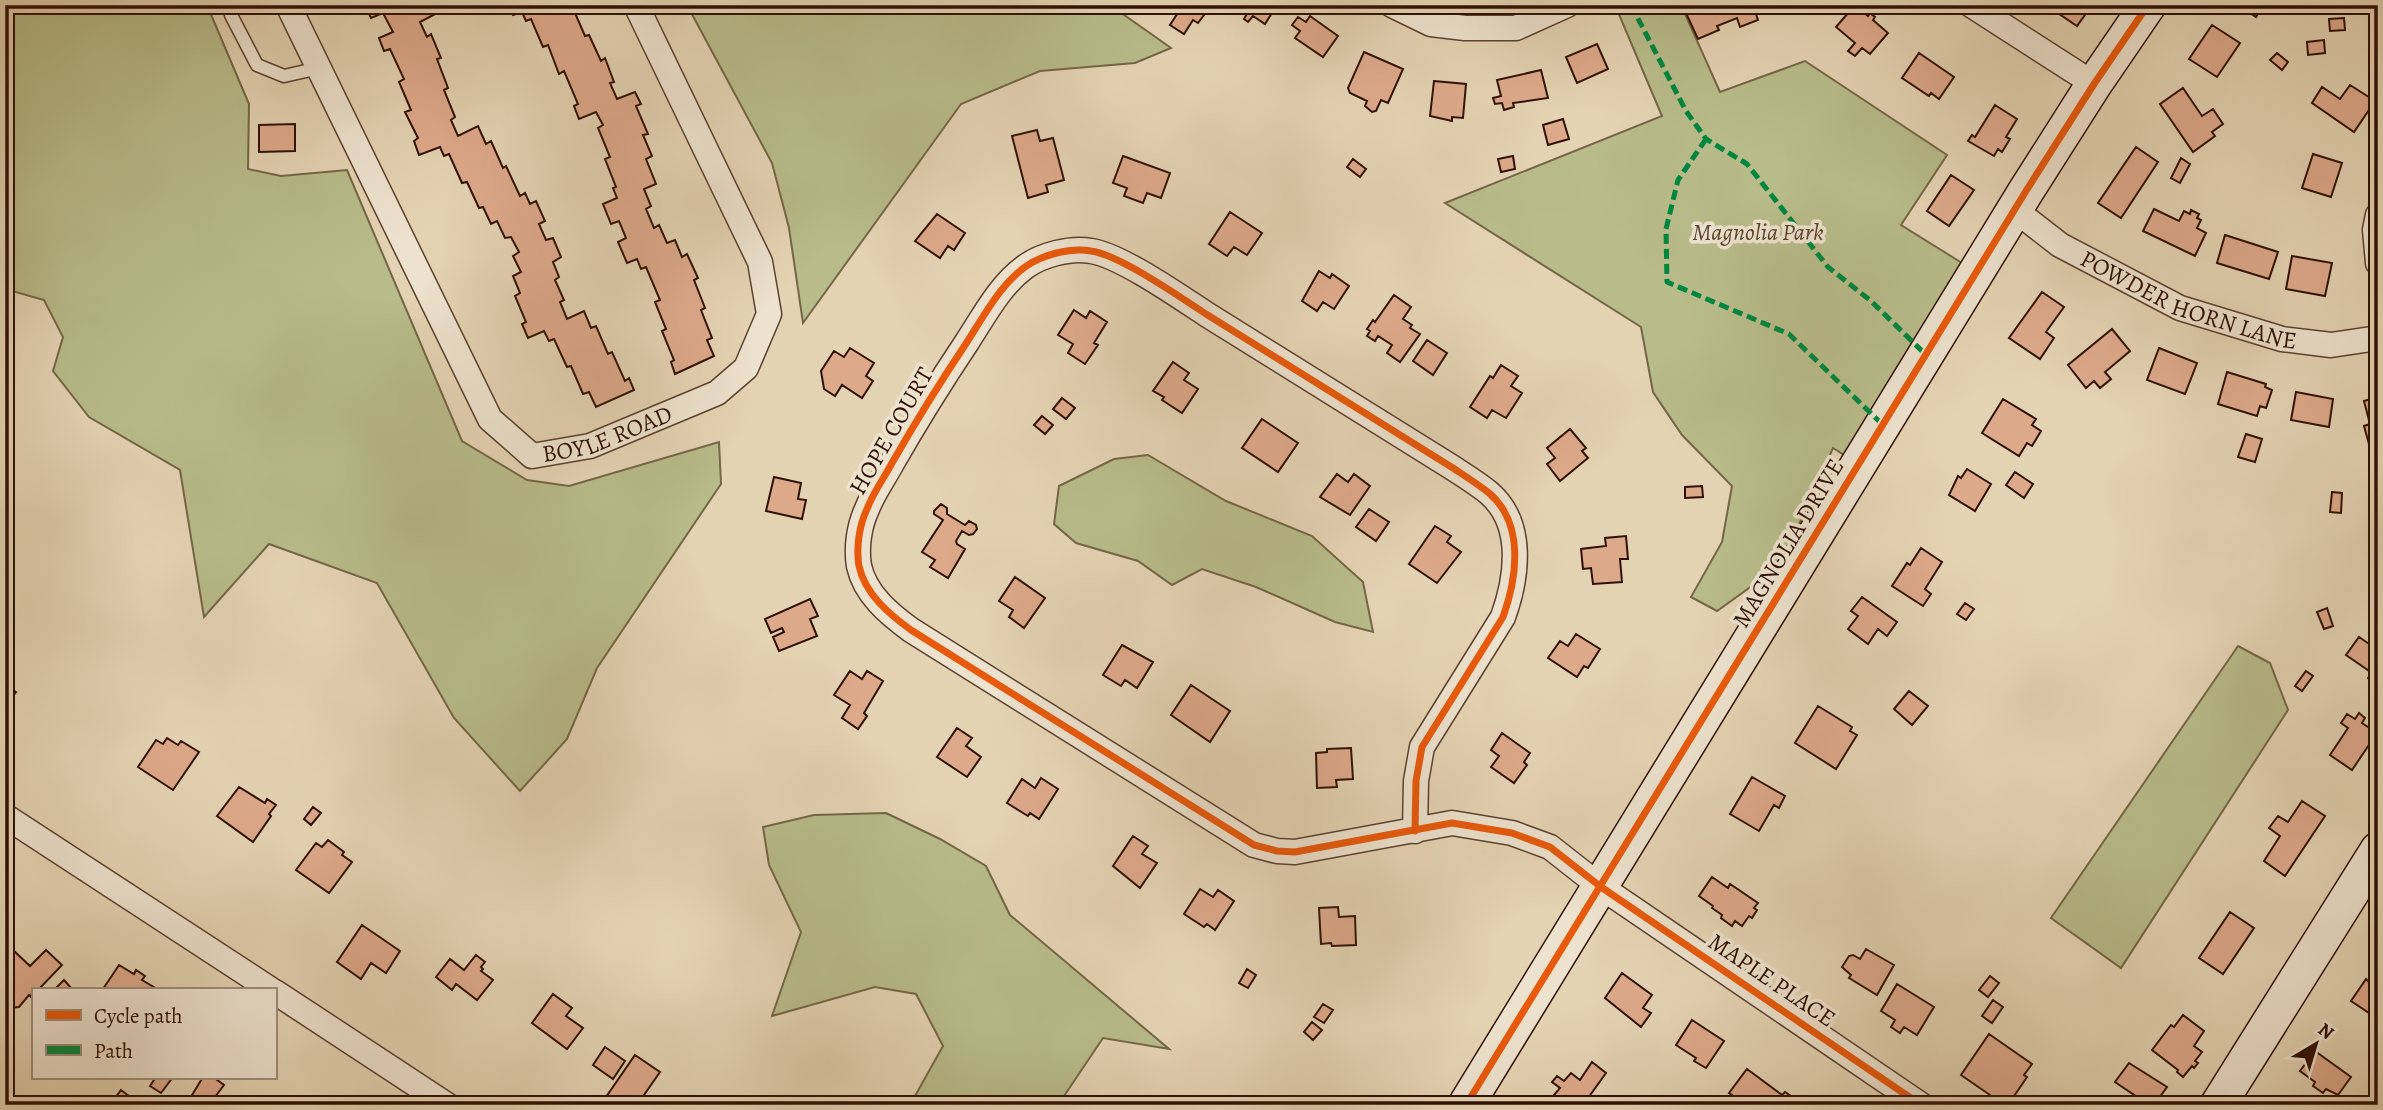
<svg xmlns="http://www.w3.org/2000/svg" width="2383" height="1110" font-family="Alegreya,serif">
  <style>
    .green { fill: #b8bb8a; stroke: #746647; stroke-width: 2 }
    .building { fill: #dda98b; stroke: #2f1004; stroke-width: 2 }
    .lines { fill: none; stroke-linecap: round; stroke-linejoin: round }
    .lane-casing { stroke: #5c4130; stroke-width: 15 }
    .street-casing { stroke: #5c4130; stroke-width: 27 }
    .secondary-casing { stroke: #2f1004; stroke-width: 38 }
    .lane { stroke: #ede2ce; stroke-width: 12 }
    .street { stroke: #ede2ce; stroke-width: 24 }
    .secondary { stroke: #ede2ce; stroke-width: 35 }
    .quiet { stroke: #00873e; stroke-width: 5; stroke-dasharray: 10 5; stroke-linecap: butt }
    .cycleway-casing { stroke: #ede2ce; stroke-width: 11 }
    .cycleway { stroke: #e8590c; stroke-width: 7 }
    .labels { text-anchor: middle; stroke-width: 7; stroke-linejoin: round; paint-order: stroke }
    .park-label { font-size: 24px; font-style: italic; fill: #58432c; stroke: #ede2ce }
    .street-label { font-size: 24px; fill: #2f1004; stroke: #ede2ce }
  </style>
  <rect width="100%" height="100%" fill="#e4d3b3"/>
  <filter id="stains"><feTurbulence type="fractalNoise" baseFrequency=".00286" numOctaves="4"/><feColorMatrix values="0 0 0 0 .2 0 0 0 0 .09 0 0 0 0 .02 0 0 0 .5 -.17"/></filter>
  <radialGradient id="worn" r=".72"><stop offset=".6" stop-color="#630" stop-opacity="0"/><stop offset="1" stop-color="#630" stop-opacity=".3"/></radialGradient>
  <path class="green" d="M5 5H207L249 104 248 169 281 176 347 170 462 441 527 480 569 486 719 442 721 484 597 668 567 739 520 791 454 718 377 583 269 544 204 617 180 470 89 417 53 371 63 337 44 300 5 289Z
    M687 5H1110L1171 48 1135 63 1040 71 961 104 803 323 789 228 772 163Z
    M1615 5H1681L1720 92 1805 61 1947 155 1901 225 1970 268 1852 460 1833 448 1781 565 1717 611 1691 597 1722 542 1732 486 1682 435 1653 392 1641 327 1445 203 1662 116Z
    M1148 455 1226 501 1312 536 1363 582 1373 632 1335 622 1256 587 1202 569 1172 585 1138 561 1076 543 1054 524 1059 486 1114 459Z
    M2238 646 2270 663 2288 710 2121 968 2051 918Z
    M886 813 940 839 986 866 1010 915 1169 1049 1103 1038 1058 1105H910L943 1046 916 994 875 987 772 1016 801 932 769 865 763 827 814 815Z"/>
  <path class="building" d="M365 5H436L439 12 420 22 427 37 431 34 441 58 437 59 448 88 444 90 455 117 451 120 458 136 478 126 486 144 491 141 503 168 506 166 520 196 525 193 530 204 536 201 545 221 539 224 546 240 553 238 561 257 553 262 559 277 555 280 564 300 560 302 567 319 584 311 591 328 596 326 608 354 612 352 625 381 629 378 634 390 596 407 589 392 583 394 571 366 567 367 554 339 549 341 544 331 528 338 522 324 526 322 515 296 520 293 513 276 521 272 513 256 519 252 511 237 505 238 497 221 491 224 483 207 479 208 467 182 462 183 449 154 444 156 440 147 419 155 414 141 418 138 405 112 411 110 399 82 404 79 390 49 384 51 379 38 393 32 383 13 371 18Z
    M509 5H565L567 9 572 6 585 36 589 35 601 61 605 58 614 82 610 83 617 99 635 92 641 104 636 106 648 134 643 135 652 156 646 159 656 184 644 189 651 206 646 209 654 228 659 225 667 243 675 240 682 257 687 254 698 278 694 280 705 308 701 310 712 338 707 340 714 356 675 374 671 362 674 360 662 331 666 329 655 302 660 300 646 267 641 269 637 259 627 263 618 242 626 238 619 221 611 224 603 204 617 198 613 188 616 187 605 159 610 157 598 128 603 125 596 112 579 119 574 106 578 104 564 71 559 74 548 45 543 47 531 19 526 21 522 12 513 15Z
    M1183 5 1210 7 1198 23 1193 20 1184 34 1170 25Z
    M1238 5H1277L1265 24 1253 16 1248 22 1244 19 1248 12Z
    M1695 5H1753L1758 20 1740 27 1737 18 1717 26 1719 30 1698 39 1685 11Z
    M1855 5 1868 16 1870 13 1875 17 1873 20 1888 33 1870 54 1862 48 1855 56 1848 51 1855 43 1836 27Z
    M2046 5H2092L2077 26Z
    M2239 5H2263L2256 17Z
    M1310 16 1338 36 1323 57 1295 38 1300 31 1292 25 1298 17 1306 22Z
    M2344 18 2345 30 2330 31 2329 19Z
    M2212 25 2240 43 2217 77 2189 59Z
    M2324 40 2325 53 2308 55 2307 42Z
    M1597 44 1608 69 1577 83 1566 57Z
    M1364 52 1403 69 1388 103 1381 100 1376 111 1372 112 1365 106 1367 101 1350 93 1348 88Z
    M1919 53 1954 77 1939 99 1931 93 1929 96 1902 78Z
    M2277 53 2288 62 2282 70 2270 60Z
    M1541 70 1548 98 1513 103 1514 107 1504 110 1502 103 1495 104 1493 98 1501 96 1497 80Z
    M1434 81 1466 84 1463 118 1452 117V121L1430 116Z
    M2350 85 2375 101 2354 132 2312 103 2322 87 2340 99Z
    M2183 88 2202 116 2213 109 2223 124 2212 132 2215 136 2193 152 2160 104Z
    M1995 105 2017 119 2006 137 2010 139 2002 152 1998 149 1994 156 1968 141 1972 135 1975 137Z
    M1563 119 1569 139 1548 145 1543 125Z
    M295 124V151L259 152V125Z
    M1037 130 1040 141 1053 138 1064 180 1046 185 1048 192 1028 198 1012 136Z
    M2136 147 2158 162 2121 218 2098 203Z
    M2313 154 2342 163 2331 197 2302 188Z
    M1123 156 1170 173 1161 198 1147 193 1143 203 1124 196 1127 188 1113 183Z
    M1513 156 1515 169 1501 172 1498 159Z
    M2181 158 2190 164 2180 183 2171 178Z
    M1353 159 1366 169 1360 177 1347 167Z
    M1951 175 1974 190 1949 226 1927 211Z
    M2154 209 2179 221 2184 211 2190 214 2191 210 2199 214 2197 218 2201 220 2197 228 2206 233 2195 256 2143 231Z
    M1230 212 1262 233 1247 255 1234 247 1227 256 1209 244Z
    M937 214 965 233 954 250 948 246 940 258 915 241Z
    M2225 235 2278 252 2269 279 2217 263Z
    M2292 256 2332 263 2325 296 2286 289Z
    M1319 271 1330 278 1332 274 1349 286 1334 309 1323 302 1317 311 1302 301Z
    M2042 292 2064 307 2046 332 2054 338 2040 359 2009 338Z
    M1394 295 1411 307 1403 319 1412 325 1410 328 1420 334 1400 362 1387 353 1392 345 1378 336 1375 341 1367 336 1370 331 1367 329 1373 320 1375 322Z
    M1074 310 1086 318 1090 311 1107 322 1094 343 1098 345 1085 364 1068 353 1073 344 1058 335Z
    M2112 329 2130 351 2105 372 2111 379 2100 388 2094 381 2086 388 2068 365Z
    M1427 340 1447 353 1433 375 1413 361Z
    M850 348 874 363 866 376 873 381 862 398 842 385 835 396 824 389 821 371 834 351 844 357Z
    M2159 348 2197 363 2185 394 2147 380Z
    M1173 362 1189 373 1184 380 1198 389 1182 413 1162 400 1164 397 1153 391Z
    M1501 365 1518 376 1511 386 1522 393 1506 418 1492 410 1487 418 1470 407 1490 376 1493 378Z
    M2227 372 2266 384 2265 387 2272 390 2266 408 2260 406 2257 416 2218 404Z
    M2296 392 2333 399 2329 427 2291 420Z
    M2378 397V442L2369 444 2364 426 2370 424 2364 401Z
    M1062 398 1075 408 1066 419 1053 409Z
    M2003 399 2036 419 2032 425 2041 431 2032 446 2027 443 2019 456 1982 433Z
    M1042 416 1053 425 1045 434 1034 425Z
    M1262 419 1298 443 1278 472 1242 448Z
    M1570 429 1586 448 1582 451 1588 458 1560 481 1547 464 1555 458 1547 448Z
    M2246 434 2262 439 2255 462 2238 457Z
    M1967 469 1991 484 1975 511 1949 495 1958 476 1961 478Z
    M2015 472 2033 484 2024 498 2006 485Z
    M1337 474 1348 482 1354 474 1370 486 1350 515 1320 497Z
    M774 477 801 483 798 499 806 500 802 519 766 511Z
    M1702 486 1703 497 1685 498V487Z
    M2332 492 2342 493 2341 513 2330 512Z
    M941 504 947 508V514L965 525 969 521 976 525 977 529 973 534 969 535 962 531 956 541 957 544 965 549 948 578 930 567 935 560 922 552 943 520 934 514V511Z
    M1369 509 1389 522 1376 541 1356 527Z
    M1435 526 1451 536 1447 542 1461 552 1437 583 1409 564Z
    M1626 536 1628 559H1620L1622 582 1593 584 1591 568 1583 569 1581 549 1606 546 1605 538Z
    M1921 548 1942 562 1925 589 1931 594 1923 606 1892 586 1907 563 1910 565Z
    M1015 577 1045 598 1024 628 1009 617 1013 610 999 601Z
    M1862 597 1897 622 1887 636 1878 629 1868 644 1848 629 1858 616 1851 611Z
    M810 599 818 616 810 619 817 636 779 651 773 637 784 632 782 628 771 633 765 619Z
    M1965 603 1974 609 1966 620 1957 614Z
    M2327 608 2333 626 2324 629 2317 612Z
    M1576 634 1600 649 1588 668 1584 666 1577 677 1548 658 1560 641 1568 646Z
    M2359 637 2378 650 2374 658 2378 660V685L2368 678 2372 673 2346 655Z
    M1122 645 1153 662 1137 688 1125 680 1121 686 1103 675Z
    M850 671 862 679 867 671 883 681 864 713 867 716 858 729 842 718 850 705 834 695Z
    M2306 671 2313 676 2302 691 2295 686Z
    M5 684 12 685 10 688 16 692 5 707Z
    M1191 685 1230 711 1210 742 1171 715Z
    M1909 691 1928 706 1912 725 1894 709Z
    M1818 706 1852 727 1850 731 1857 735 1836 769 1795 743Z
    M2359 713 2365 718 2362 723 2377 733 2352 770 2330 755 2348 728 2341 723 2347 714 2355 719Z
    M957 728 972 738 966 746 981 757 967 777 937 757Z
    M1502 733 1530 753 1524 762 1527 765 1514 783 1491 767 1499 756 1491 750Z
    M167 738 178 745 181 741 199 752 173 790 138 767 156 740 163 744Z
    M1351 748 1353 779 1336 780 1337 787 1317 788 1316 753 1327 752V749Z
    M1752 777 1785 796 1779 808 1774 805 1759 831 1730 814Z
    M1041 778 1058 789 1039 819 1030 813 1028 816 1007 803 1022 779 1035 788Z
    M239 787 265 803 267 799 276 805 269 814 271 816 253 842 217 816Z
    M2302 801 2325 816 2285 876 2264 861 2280 836 2269 828 2278 816 2288 822Z
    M313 807 321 813 311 825 304 819Z
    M1133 836 1148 846 1142 854 1157 863 1140 888 1113 866Z
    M328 840 344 852 342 855 352 862 329 893 296 870 316 843 322 847Z
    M1712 877 1728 888 1730 884 1758 903 1754 908 1757 910 1752 918 1749 916 1742 926 1735 921 1732 926 1721 918 1722 915 1712 908 1713 906 1699 896Z
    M1200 889 1213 897 1218 890 1234 901 1215 930 1207 924 1204 927 1184 914Z
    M1338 907 1339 917 1355 916 1356 945 1332 946 1331 943 1321 944 1319 908Z
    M2230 912 2254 928 2223 974 2199 958Z
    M362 925 400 951 386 973 371 963 361 979 337 962Z
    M1866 949 1894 965 1877 995 1849 978 1851 975 1842 967 1849 956 1853 955 1860 959Z
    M46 950 62 965 39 989H33L31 997 29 995 19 1007 8 1008 5 1005V961L14 951 30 966Z
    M476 955 485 962 481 967 483 969 481 971 493 980 477 1000 456 984 452 990 436 977 450 959 464 970Z
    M119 965 134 974 136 970 145 976 142 980 157 989H103Z
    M1247 969 1256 975 1248 988 1239 983Z
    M2378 970V1019L2351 1001 2366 979 2369 982Z
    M1622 973 1652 995 1643 1008 1651 1013 1641 1027 1605 998Z
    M1990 976 1999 983 1988 997 1979 990Z
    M64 980 72 989H55Z
    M1897 984 1934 1007 1917 1035 1904 1027 1900 1033 1891 1027 1895 1020 1881 1011Z
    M553 994 572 1008 566 1016 583 1028 567 1049 532 1023Z
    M1993 1000 2003 1007 1992 1023 1982 1016Z
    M1323 1004 1333 1010 1324 1023 1314 1017Z
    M2183 1015 2204 1031 2194 1046 2202 1052 2195 1061 2198 1063 2194 1068 2192 1066 2183 1077 2177 1072 2178 1070 2152 1050 2171 1025 2174 1027Z
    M1692 1020 1724 1041 1706 1068 1694 1061 1696 1058 1676 1045Z
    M1312 1022 1322 1030 1313 1040 1304 1032Z
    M1989 1034 2032 1064 2024 1075 2027 1077 2008 1105H1997L1988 1099 1990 1095 1961 1075Z
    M605 1047 625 1061 613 1079 593 1065Z
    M2315 1051 2351 1077 2338 1095 2326 1089 2323 1093 2313 1086 2315 1082 2300 1071Z
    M635 1055 660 1072 637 1105H614L615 1103 606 1097Z
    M1592 1062 1606 1073 1583 1105H1568L1554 1095 1560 1088 1552 1082 1557 1076 1564 1081 1571 1073 1580 1080Z
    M2129 1063 2167 1087 2154 1105H2149L2115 1082Z
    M1747 1069 1782 1095 1785 1092 1797 1100 1793 1105H1746L1729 1093Z
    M156 1077H173L161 1093 150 1086Z
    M203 1077H213L224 1085 209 1105H186Z
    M121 1090 134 1100 130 1105H110Z"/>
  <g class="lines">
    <defs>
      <path id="lane" d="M231 5V15L257 65 284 76 319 68"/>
      <g id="street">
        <path id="s1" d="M288 5 490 419 532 456 590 446 717 393 746 368 769 314 760 262 636 5"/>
        <path d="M1392 5 1431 24 1465 28H1516L1567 5"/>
        <path d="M1971 5 2094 84"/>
        <path id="s2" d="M2015 210 2060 245 2180 308 2282 339 2331 345 2378 338"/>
        <path d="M2378 215 2375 230 2378 263"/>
        <path d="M5 816 270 989"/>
        <path d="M1415 831 1416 781 1422 747 1503 617C1517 578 1525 524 1489 493 1478 484 1465 476 1453 468 1371 417 1289 365 1206 314 1180 297 1120 255 1091 251 1071 247 1041 255 1025 267 1000 285 984 316 967 342 941 381 916 421 892 463 884 478 873 493 867 509 859 526 856 548 859 566 865 594 889 614 911 630L1254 845 1277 851 1295 852 1452 823 1512 833 1550 847 1601 887 1921 1105"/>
        <path d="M275 992 447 1105"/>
      </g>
      <path id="secondary" d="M1466 1105 2026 191 2094 84 2148 5
        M2218 1105 2378 850"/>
    </defs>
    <use href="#lane" class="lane-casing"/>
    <use href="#street" class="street-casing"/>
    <use href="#secondary" class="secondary-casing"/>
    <use href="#lane" class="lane"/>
    <use href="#street" class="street"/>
    <use href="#secondary" class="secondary"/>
    <path class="quiet" d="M1631 5 1686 111 1706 139 1747 164 1828 267 1871 301 1926 355
      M1706 139 1678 180 1666 229 1667 282 1789 334 1883 425"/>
    <defs>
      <path id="cycleway" d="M1415 831 1416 781 1422 747 1503 617C1517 578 1525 524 1489 493 1478 484 1465 476 1453 468 1371 417 1289 365 1206 314 1180 297 1120 255 1091 251 1071 247 1041 255 1025 267 1000 285 984 316 967 342 941 381 916 421 892 463 884 478 873 493 867 509 859 526 856 548 859 566 865 594 889 614 911 630L1254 845 1277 851 1295 852 1452 823 1512 833 1550 847 1601 887 1921 1105
        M1466 1105 2026 191 2094 84 2148 5"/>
    </defs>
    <use href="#cycleway" class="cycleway-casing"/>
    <use href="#cycleway" class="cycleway"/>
  </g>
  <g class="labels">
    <g class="park-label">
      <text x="1758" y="240">Magnolia Park</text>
    </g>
    <g class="street-label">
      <text dy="8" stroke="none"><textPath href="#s2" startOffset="198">POWDER HORN LANE</textPath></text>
      <text transform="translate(891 431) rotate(-60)" y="8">HOPE COURT</text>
      <text dy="8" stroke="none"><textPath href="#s1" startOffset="595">BOYLE ROAD</textPath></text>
      <text transform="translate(1788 543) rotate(-59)" y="8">MAGNOLIA DRIVE</text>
      <text transform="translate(1772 980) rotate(34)" y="8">MAPLE PLACE</text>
    </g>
  </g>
  <rect width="2383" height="1110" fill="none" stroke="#e4d3b3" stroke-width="28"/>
  <rect x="7" y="7" width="2369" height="1096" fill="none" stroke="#2f1004" stroke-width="3.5"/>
  <rect x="14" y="14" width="2355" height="1082" fill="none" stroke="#2f1004" stroke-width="2"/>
  <rect x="32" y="988" width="245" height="91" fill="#ede2ce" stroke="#a18e7d" stroke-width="2"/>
  <rect x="46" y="1010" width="35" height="10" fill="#e8590c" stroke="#a18e7d" stroke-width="2"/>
  <text x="94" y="1023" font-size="21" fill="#2f1004">Cycle path</text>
  <rect x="46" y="1045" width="35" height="10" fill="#00873e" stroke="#a18e7d" stroke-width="2"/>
  <text x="94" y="1058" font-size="21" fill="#2f1004">Path</text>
  <g transform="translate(2316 1044) rotate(38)" stroke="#ede2ce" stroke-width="5" paint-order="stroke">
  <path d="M0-5L12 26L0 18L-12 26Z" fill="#2f1004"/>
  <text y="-10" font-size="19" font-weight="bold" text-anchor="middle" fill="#2f1004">N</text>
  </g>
  <rect width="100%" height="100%" filter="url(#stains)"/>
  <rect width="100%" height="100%" fill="url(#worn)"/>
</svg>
